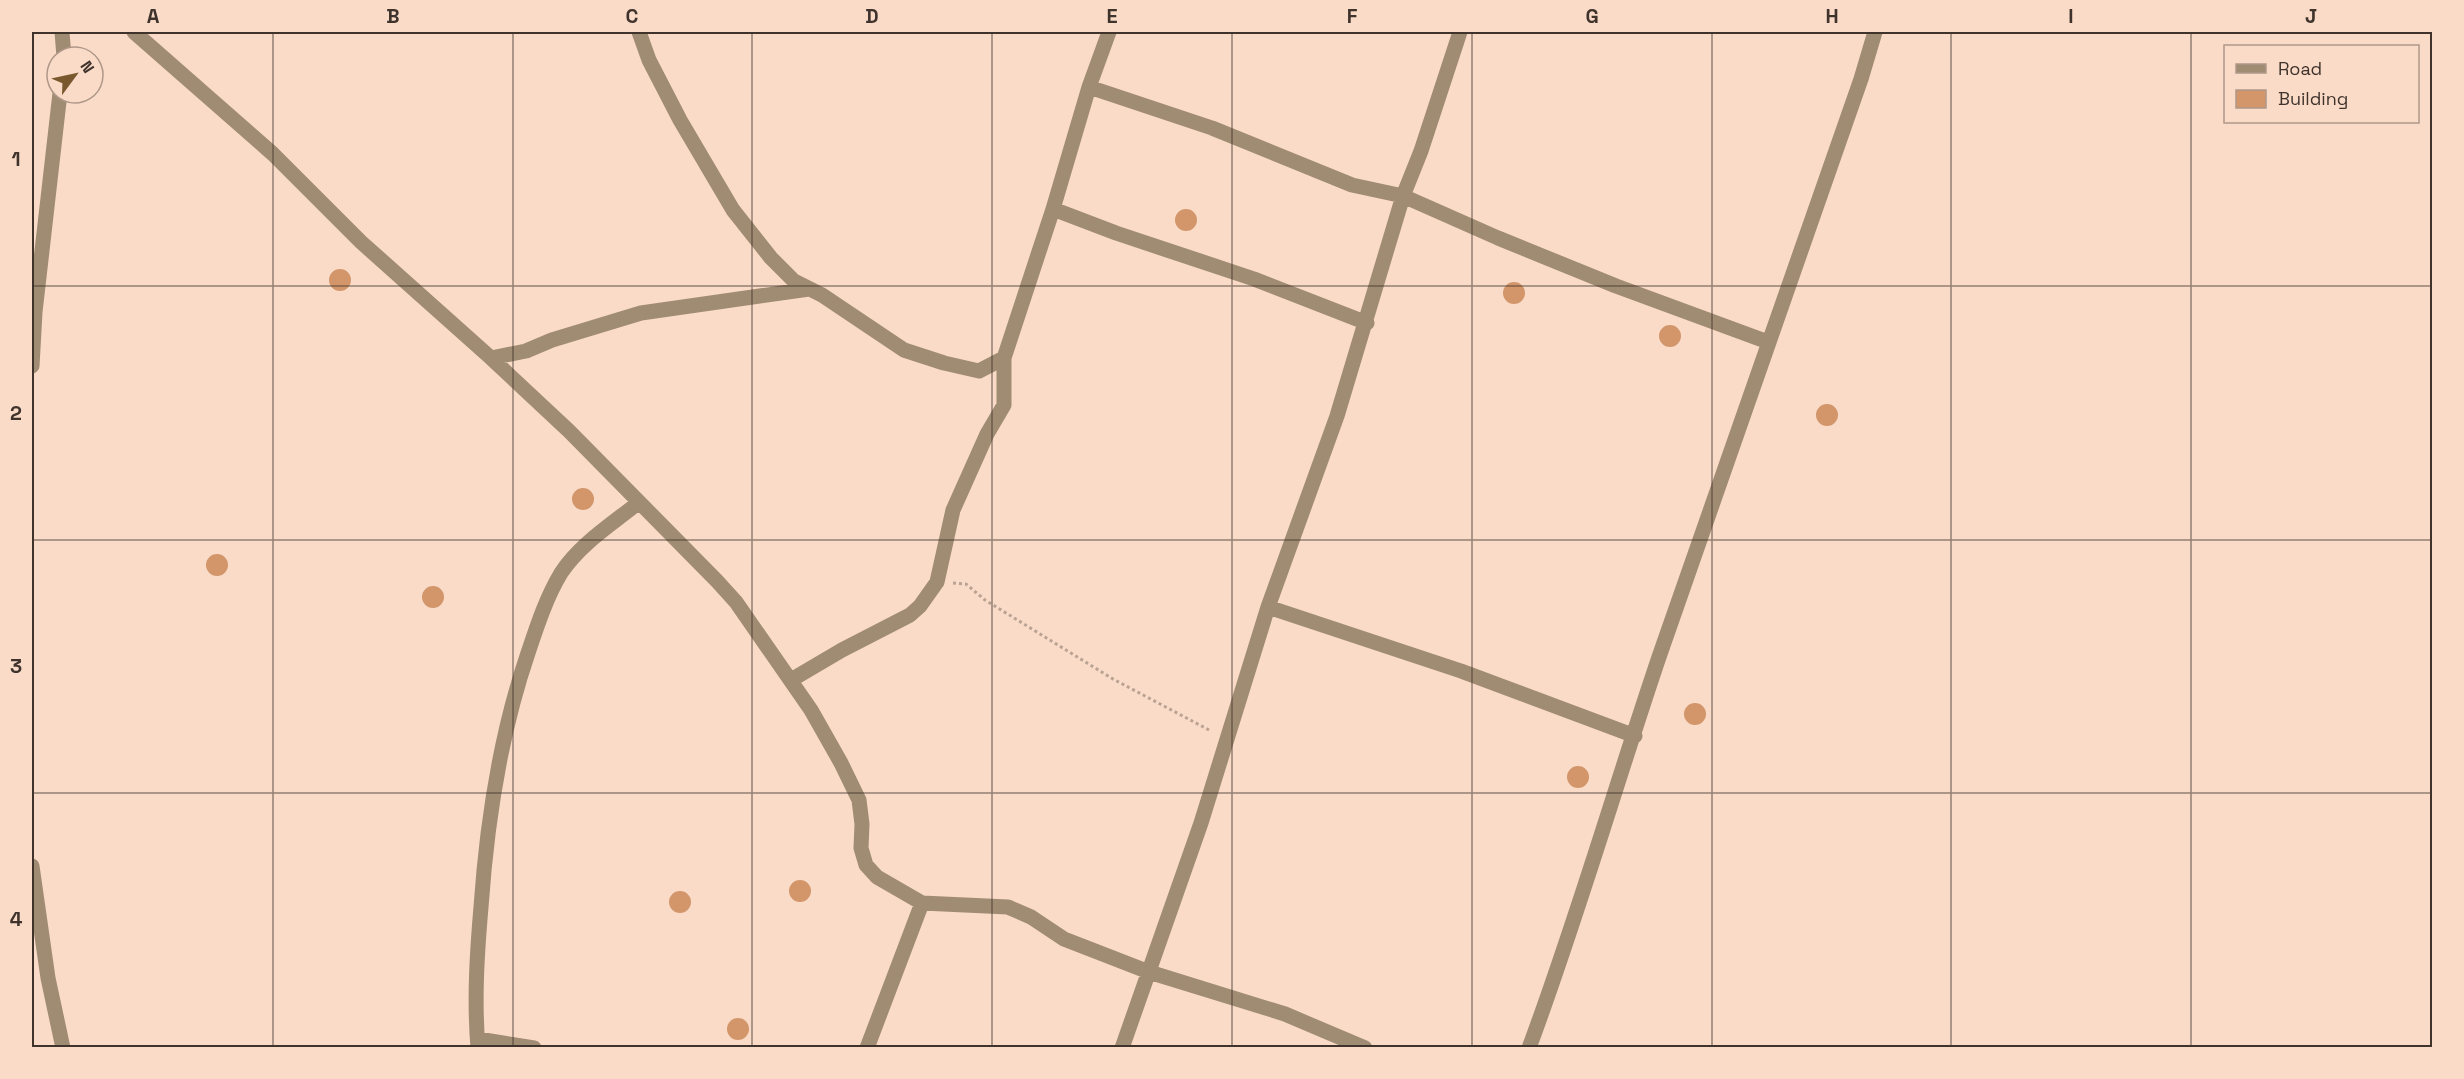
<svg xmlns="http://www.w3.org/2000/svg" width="2464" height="1079" font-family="'Space Grotesk',sans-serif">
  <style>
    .building { fill: #d3956a }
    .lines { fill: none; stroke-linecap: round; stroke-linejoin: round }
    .path { stroke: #bba394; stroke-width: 3; stroke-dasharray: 3 3; stroke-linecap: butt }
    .minor { stroke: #a08b73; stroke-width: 15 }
    .grid { fill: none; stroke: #3f332c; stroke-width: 1.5; stroke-opacity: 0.55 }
    .neatline { fill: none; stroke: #3f332c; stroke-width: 2 }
    .grid-label { font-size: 20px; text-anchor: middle; font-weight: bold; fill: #3f332c }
  </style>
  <rect width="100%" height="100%" fill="#f9dbc7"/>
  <path class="building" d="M1175 220a11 11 0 1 1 22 0a11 11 0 1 1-22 0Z
    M329 280a11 11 0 1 1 22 0a11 11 0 1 1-22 0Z
    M1503 293a11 11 0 1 1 22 0a11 11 0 1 1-22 0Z
    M1659 336a11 11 0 1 1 22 0a11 11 0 1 1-22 0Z
    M1816 415a11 11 0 1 1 22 0a11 11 0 1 1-22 0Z
    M572 499a11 11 0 1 1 22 0a11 11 0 1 1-22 0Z
    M206 565a11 11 0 1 1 22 0a11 11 0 1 1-22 0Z
    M422 597a11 11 0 1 1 22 0a11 11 0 1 1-22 0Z
    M1684 714a11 11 0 1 1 22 0a11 11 0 1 1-22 0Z
    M1567 777a11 11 0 1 1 22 0a11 11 0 1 1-22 0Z
    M789 891a11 11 0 1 1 22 0a11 11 0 1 1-22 0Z
    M669 902a11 11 0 1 1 22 0a11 11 0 1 1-22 0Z
    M727 1029a11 11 0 1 1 22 0a11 11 0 1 1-22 0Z"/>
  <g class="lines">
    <path class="path" d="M953 583 966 584 985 600 1113 679 1211 731"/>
    <path class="minor" d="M62 32 64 57
      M134 32 273 154 361 242 491 358 569 431 717 581 736 602 811 710 841 763 859 800 862 824 861 848 866 865 877 877 922 903 1008 907 1031 917 1064 939 1149 972 1285 1014 1365 1048
      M639 32 649 60 680 120 733 210 771 258 794 281 822 295 904 350 944 363 979 371 1004 358
      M1089 87 1212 128 1352 185 1403 196 1498 238 1616 286 1768 342
      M1053 209 1116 233 1254 279 1367 323
      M491 358 526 351 552 340 641 313 809 289
      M32 366 35 312 60 93
      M1268 607 1461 671 1635 736
      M791 680 842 650 910 615 920 606 937 582 953 510 987 434 1004 405V358L1053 209 1089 87 1109 32
      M32 866 48 978 63 1048
      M478 1039 534 1048
      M478 1048C474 1000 477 954 481 907 487 820 500 735 528 653 537 626 546 598 561 573 580 544 612 524 638 503
      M867 1048 922 903
      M1122 1048 1201 823 1268 607 1337 416 1403 196 1421 151 1460 32
      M1529 1048C1577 919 1615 787 1659 657 1726 464 1794 272 1861 79L1875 32"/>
  </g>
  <path class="grid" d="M273 32V1048M513 32V1048M752 32V1048M992 32V1048M1232 32V1048M1472 32V1048M1712 32V1048M1951 32V1048M2191 32V1048M32 286H2432M32 540H2432M32 793H2432"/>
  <rect width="2464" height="1079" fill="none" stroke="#f9dbc7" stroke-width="66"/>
  <rect x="2224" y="45" width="195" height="78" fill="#f9dbc7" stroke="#af9889" stroke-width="1.5"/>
  <rect x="2236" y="64" width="30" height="9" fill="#a08b73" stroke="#af9889" stroke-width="1.5"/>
  <text x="2278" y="75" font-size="18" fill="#3f332c">Road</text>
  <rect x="2236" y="90" width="30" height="18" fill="#d3956a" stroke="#af9889" stroke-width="1.5"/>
  <text x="2278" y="105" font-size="18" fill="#3f332c">Building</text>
  <g transform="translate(75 75) rotate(57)"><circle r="28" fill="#f9dbc7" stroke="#af9889" stroke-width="1.5"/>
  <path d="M0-4.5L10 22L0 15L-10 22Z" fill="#79582e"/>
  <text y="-9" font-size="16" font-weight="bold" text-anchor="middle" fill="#3f332c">N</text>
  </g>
  <rect x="33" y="33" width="2398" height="1013" class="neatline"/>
  <g class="grid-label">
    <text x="153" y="23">A</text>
    <text x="393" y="23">B</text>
    <text x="632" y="23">C</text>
    <text x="872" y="23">D</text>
    <text x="1112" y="23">E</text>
    <text x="1352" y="23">F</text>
    <text x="1592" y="23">G</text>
    <text x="1832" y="23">H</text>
    <text x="2071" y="23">I</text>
    <text x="2311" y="23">J</text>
    <text x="16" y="166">1</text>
    <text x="16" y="420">2</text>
    <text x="16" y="673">3</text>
    <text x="16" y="926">4</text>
  </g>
</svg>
